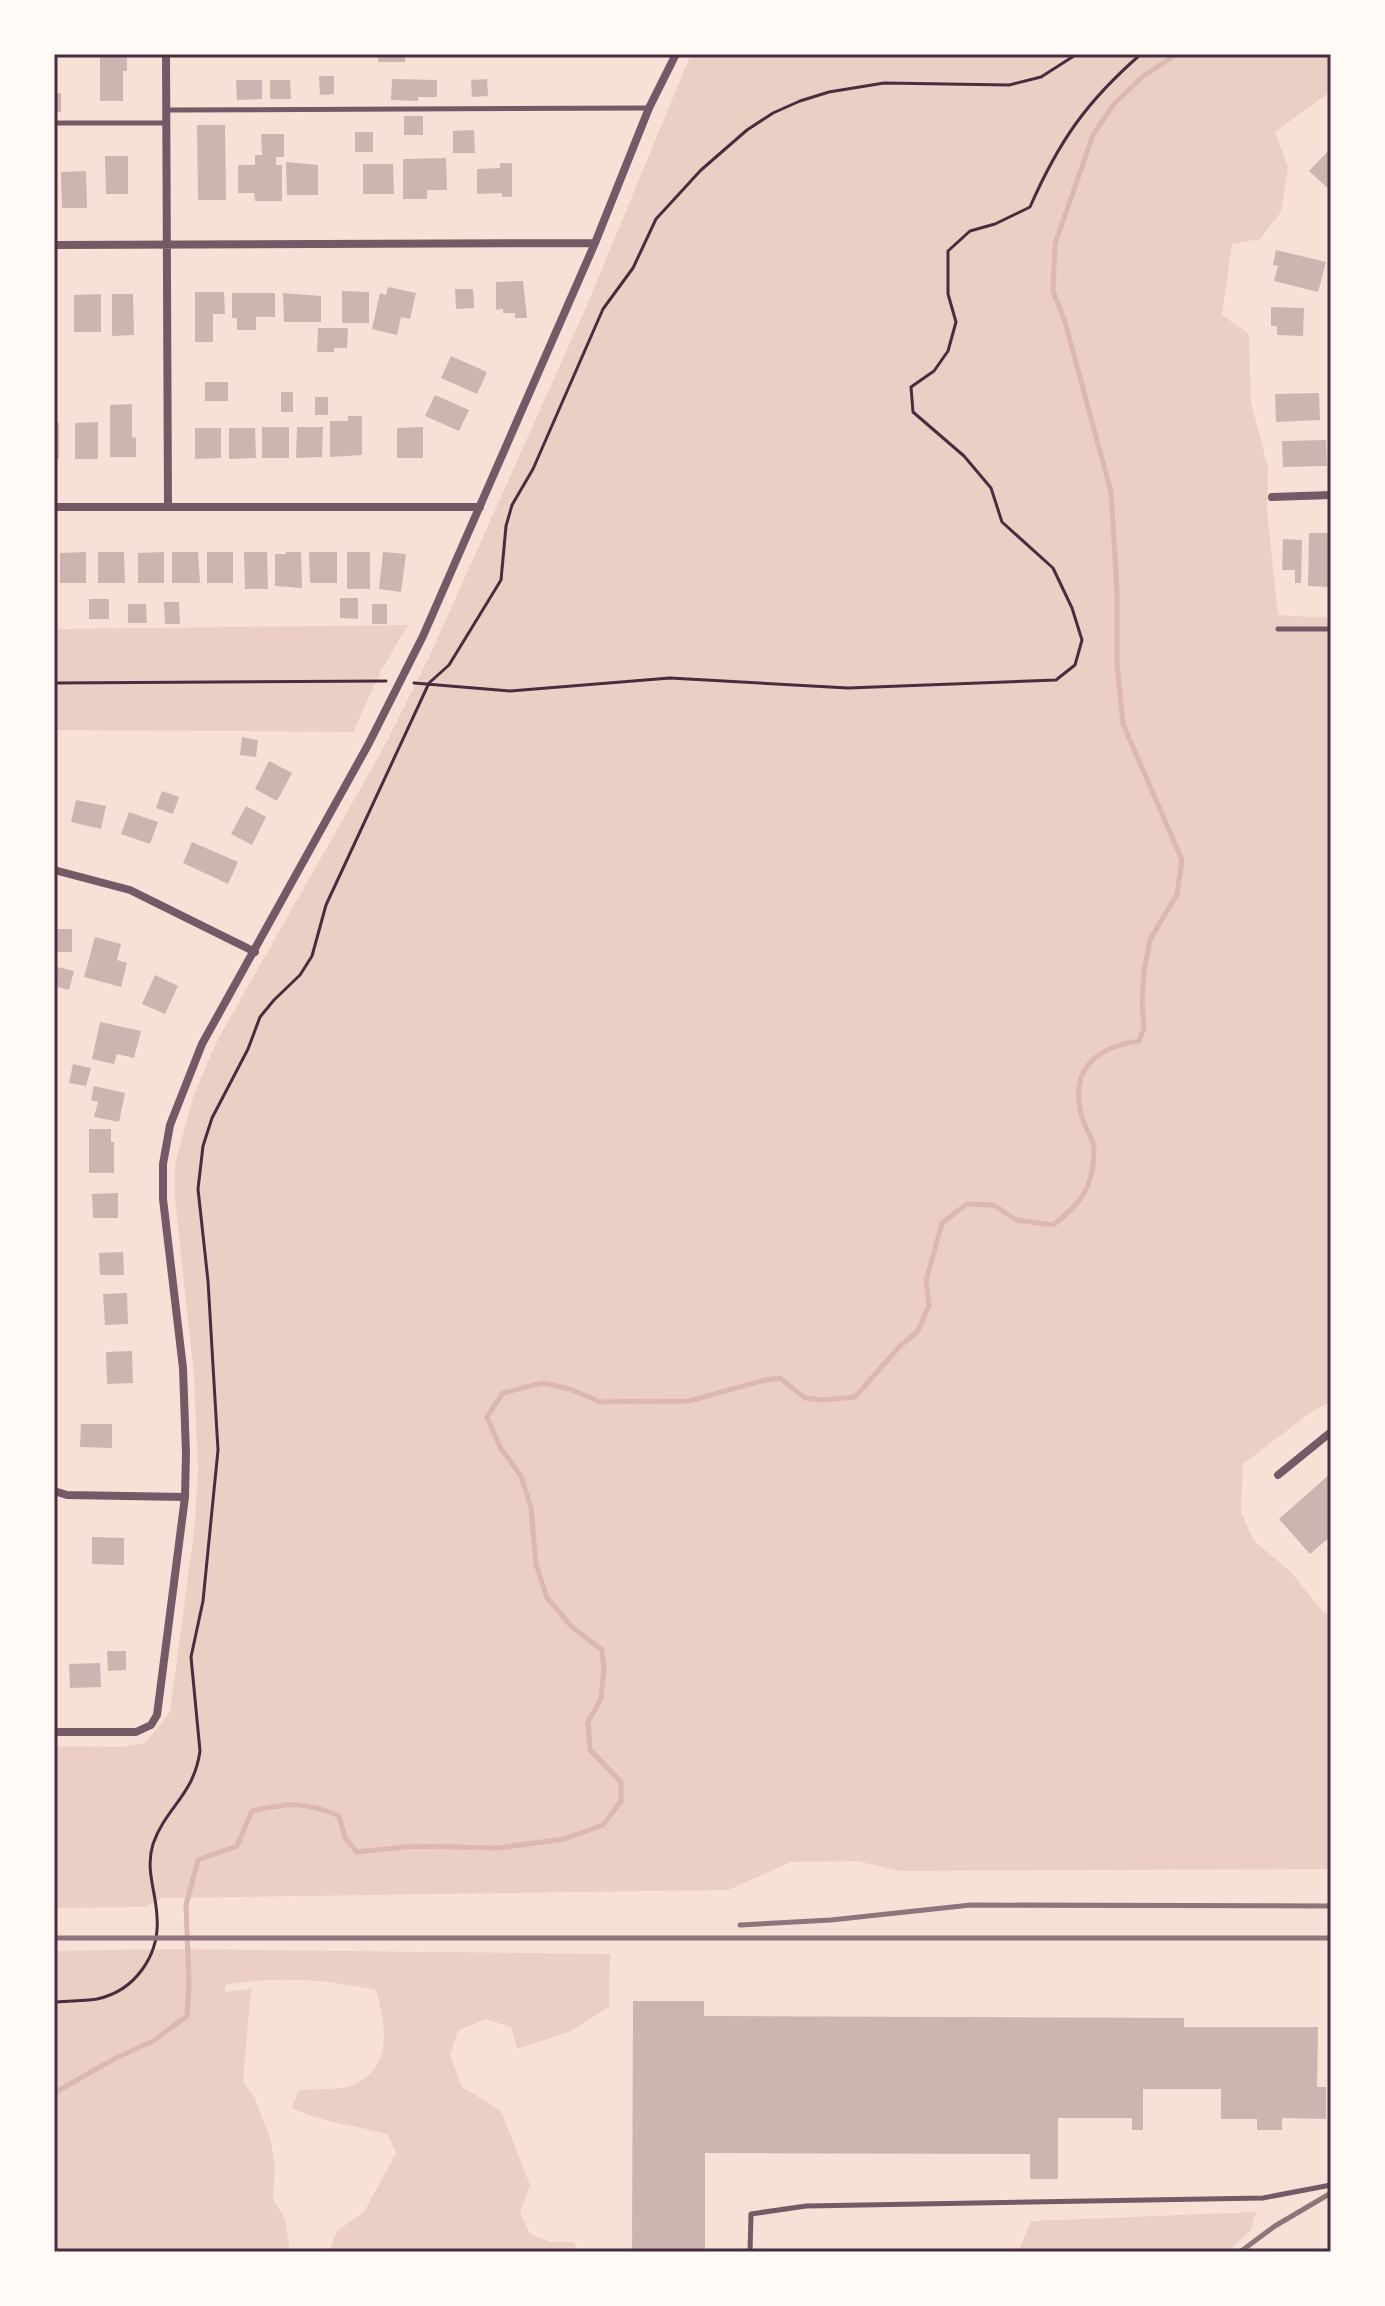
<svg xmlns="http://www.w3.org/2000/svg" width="1385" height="2306" font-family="'Open Sans',sans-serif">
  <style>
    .green { fill: #ebcfc5 }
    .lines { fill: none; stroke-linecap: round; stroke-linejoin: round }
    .stream { stroke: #dcb8b0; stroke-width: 5 }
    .building { fill: #ccb4b1 }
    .path { stroke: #4a2c40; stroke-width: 3 }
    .service { stroke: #755966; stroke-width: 5 }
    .minor { stroke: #755966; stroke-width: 8 }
    .rail { stroke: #8f747c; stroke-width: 5 }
    .neatline { fill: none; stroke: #4a2c40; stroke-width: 3 }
  </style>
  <rect width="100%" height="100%" fill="#f7e1d7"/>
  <path class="green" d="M691 54H1331V91L1275 132 1288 167 1281 212 1260 239 1232 244 1222 315 1249 334 1251 402 1268 468 1267 512 1278 615 1331 618V1402L1314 1410 1243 1464 1241 1512 1254 1541 1291 1572 1323 1612 1331 1617V1869L900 1871 857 1861 791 1862 728 1890 162 1898 145 1907 54 1908V1746L120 1747 145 1743 170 1712 195 1524 198 1468 194 1375 175 1199V1164L194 1094 218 1039 384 747 430 655 587 305Z
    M408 625 382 669 353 732 54 730V629Z
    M169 1949 610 1954 609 2007 569 2032 517 2049 511 2027 485 2019 458 2031 450 2055 462 2087 501 2111 530 2185 520 2213 530 2234 551 2242H574L579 2252H329L337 2231 364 2212 396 2153 387 2134C353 2125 324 2123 292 2108L299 2090C316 2088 341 2091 355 2084 394 2066 385 2023 376 1990 328 1979 274 1976 225 1985V1992L251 1989 243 2081 255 2098 271 2141 275 2168 273 2199 285 2219 290 2252H54V1951Z
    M1256 2212 1251 2230 1227 2252H1018L1031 2221Z"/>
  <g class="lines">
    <path class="stream" d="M54 2093 114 2059 153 2041 187 2016 189 1983 186 1905 198 1860 237 1846 252 1811C287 1803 305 1801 339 1816L345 1838 357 1852 414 1846 498 1848 564 1839 603 1825 621 1801V1782L590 1750 588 1722 601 1699 604 1669 602 1650 572 1627 547 1598 536 1564 531 1508 521 1476 500 1447 487 1417 503 1393 542 1383 570 1389 600 1402 689 1401 765 1380 780 1378 805 1398 822 1400 855 1397 900 1346 918 1331 929 1305 926 1281 942 1223 967 1204 994 1205 1016 1220 1053 1225C1081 1204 1093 1188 1094 1152 1095 1142 1088 1132 1084 1123 1067 1074 1091 1048 1139 1041L1144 1028 1142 1002 1144 971 1150 940 1177 894 1182 860 1123 724 1117 664V591L1111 492 1065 322 1053 291 1055 244 1093 135 1114 104 1143 76 1177 54"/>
  </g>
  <path class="building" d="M100 54H127V71H123V101H100Z
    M378 54H405V62H378Z
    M319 76H334V94L320 95Z
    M392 79 437 80V97H418V101L391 100Z
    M487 79 488 96 472 97 471 80Z
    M236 80H262V99L237 100Z
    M270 80H290L291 99H270Z
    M54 93H61V112H54Z
    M404 116H423V135H404Z
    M197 125H225L226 200H198Z
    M474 130 475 153H453V131Z
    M355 132H373V152H355Z
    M261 134H284V157H276V165H282V201H255L254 193H238V165H255V155H262Z
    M1331 148V191L1309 171Z
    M105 156H128V194H106Z
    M446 158 447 190H427V199H403V159Z
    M286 162 318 165V195H287Z
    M500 163H512V197H502V193L477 194V169L500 168Z
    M363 164H393L394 194H363Z
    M86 171 87 208H62L61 172Z
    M1276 250 1326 262 1318 292 1274 281 1278 266 1273 265Z
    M523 281 527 318H515V313H503V309L496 310V282Z
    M388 287 416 293 410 319 401 317 397 335 372 329 380 293 386 295Z
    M455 289H473L474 308 456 309Z
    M342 291 369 292V323H342Z
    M195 292H224L225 314H213V342H195Z
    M232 293H275V317H256V330H237V318H232Z
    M283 293 321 296V322H284Z
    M101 294V332H74V295Z
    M112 294H133L134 335 112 336Z
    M1271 307 1304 308 1303 336 1277 335V326H1271Z
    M318 328H348L347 348H334V352H317Z
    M451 356 487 372 477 394 441 378Z
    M205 382H228V401H205Z
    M281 392H293V412H281Z
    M1319 393 1320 420 1276 422 1275 394Z
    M435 395 469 410 459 431 425 416Z
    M315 397H328V415H315Z
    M132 404V437L136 438V457H110V405Z
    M348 416H362V455L330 457V421H348Z
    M98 422V459H75V423Z
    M54 423H59V459H54Z
    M262 427H289V458H262Z
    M297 427H323L322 457 296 458Z
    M423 427V458H397V428Z
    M195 428H221V458L195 459Z
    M229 428H255L256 458 229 459Z
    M1326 440 1327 466 1283 467 1282 441Z
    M1309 533H1330L1329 587 1308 586Z
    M1283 539 1302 540 1301 583H1295V570H1282Z
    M86 552V583H60V553Z
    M98 552H124L125 583H98Z
    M164 552V583H138V553Z
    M172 552H198L200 583H172Z
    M207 552H233V583H207Z
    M244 552H267L268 589H245Z
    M286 552H301L302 588 275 586V554H286Z
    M309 552H337V583H310Z
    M347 552H370V589H347Z
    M383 552 406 554 401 592 379 589Z
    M340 598H358V619L340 618Z
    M89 599H109V619H89Z
    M164 602H179L180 624H165Z
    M128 604H146L147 623H128Z
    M372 604H387V624H372Z
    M242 737 258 740 256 757 240 755Z
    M269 761 292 773 277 801 255 789Z
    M162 791 179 797 173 814 156 808Z
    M76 800 106 806 101 829 71 822Z
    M246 806 266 817 252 845 231 834Z
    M129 812 158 822 150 844 121 834Z
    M192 842 238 862 228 884 183 863Z
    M54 929H72V952H54Z
    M95 937 121 944 117 960 127 963 121 987 84 977Z
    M57 967 74 971 69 990 54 986Z
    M155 975 178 986 165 1014 142 1004Z
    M100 1022 141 1031 134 1058 117 1054 114 1064 92 1059Z
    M73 1064 91 1068 86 1086 69 1083Z
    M94 1086 125 1093 119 1122 94 1117 98 1102 91 1100Z
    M89 1129H111V1142H114V1173H89Z
    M118 1193V1218H93L92 1194Z
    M123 1252 124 1275H100L99 1253Z
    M127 1293 128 1324 105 1325 103 1294Z
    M132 1351 133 1383 107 1384 106 1352Z
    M81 1424H112V1448L80 1447Z
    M1331 1473V1536L1310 1554 1279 1519Z
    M92 1537 124 1538V1565L92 1564Z
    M107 1651H126V1670L108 1671Z
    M100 1663 101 1687 70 1688 69 1664Z
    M633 2001H704V2016L1184 2018V2027H1318L1317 2087H1326V2119L1282 2118V2130H1257V2119H1221V2089H1143V2130H1132V2118H1058V2179H1030V2154L705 2153V2252H632Z"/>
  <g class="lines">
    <path class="path" d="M54 683 386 681
      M414 683 510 691 670 678 848 688 1056 680 1075 665 1082 640 1072 608 1053 568 1002 522 991 488 964 456 913 412 911 387 934 371 948 351 956 322 948 294V251L970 231 995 224 1030 207C1059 141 1086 102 1141 54
      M54 2002C68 2001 83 2001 97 1999 135 1991 160 1955 157 1917 156 1891 145 1870 153 1844 166 1807 194 1795 200 1751L191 1657 203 1601 218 1450 208 1281 198 1189 203 1146 212 1118 248 1049 260 1017 274 1000 300 975 312 956 326 905 429 683 449 665 501 580 506 526 512 505 533 469 603 309 633 268 656 219 701 170 747 130 773 113 800 101 829 92 884 83 1009 85 1041 77 1077 54"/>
    <path class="service" d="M167 110 648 108
      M54 123H166
      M1278 629H1331
      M750 2252 751 2214 806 2206 1263 2198 1331 2185"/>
    <path class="minor" d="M166 54 168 507
      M54 245 595 243
      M1272 497 1331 495
      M54 507H480
      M54 870 130 890 255 952
      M1278 1475 1331 1432
      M54 1491 67 1495 185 1497
      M54 1732H136L151 1725 157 1715 185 1497 186 1454 183 1368 163 1199V1164L170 1125 202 1044 368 745 423 636 595 243 649 108 676 54"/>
    <path class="rail" d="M740 1925 831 1920 971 1905 1331 1906
      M54 1938H1331
      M1240 2252 1275 2226 1331 2193"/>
  </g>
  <rect width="1385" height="2306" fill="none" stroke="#fffaf5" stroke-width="112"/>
  <rect x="56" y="56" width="1273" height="2194" class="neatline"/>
</svg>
